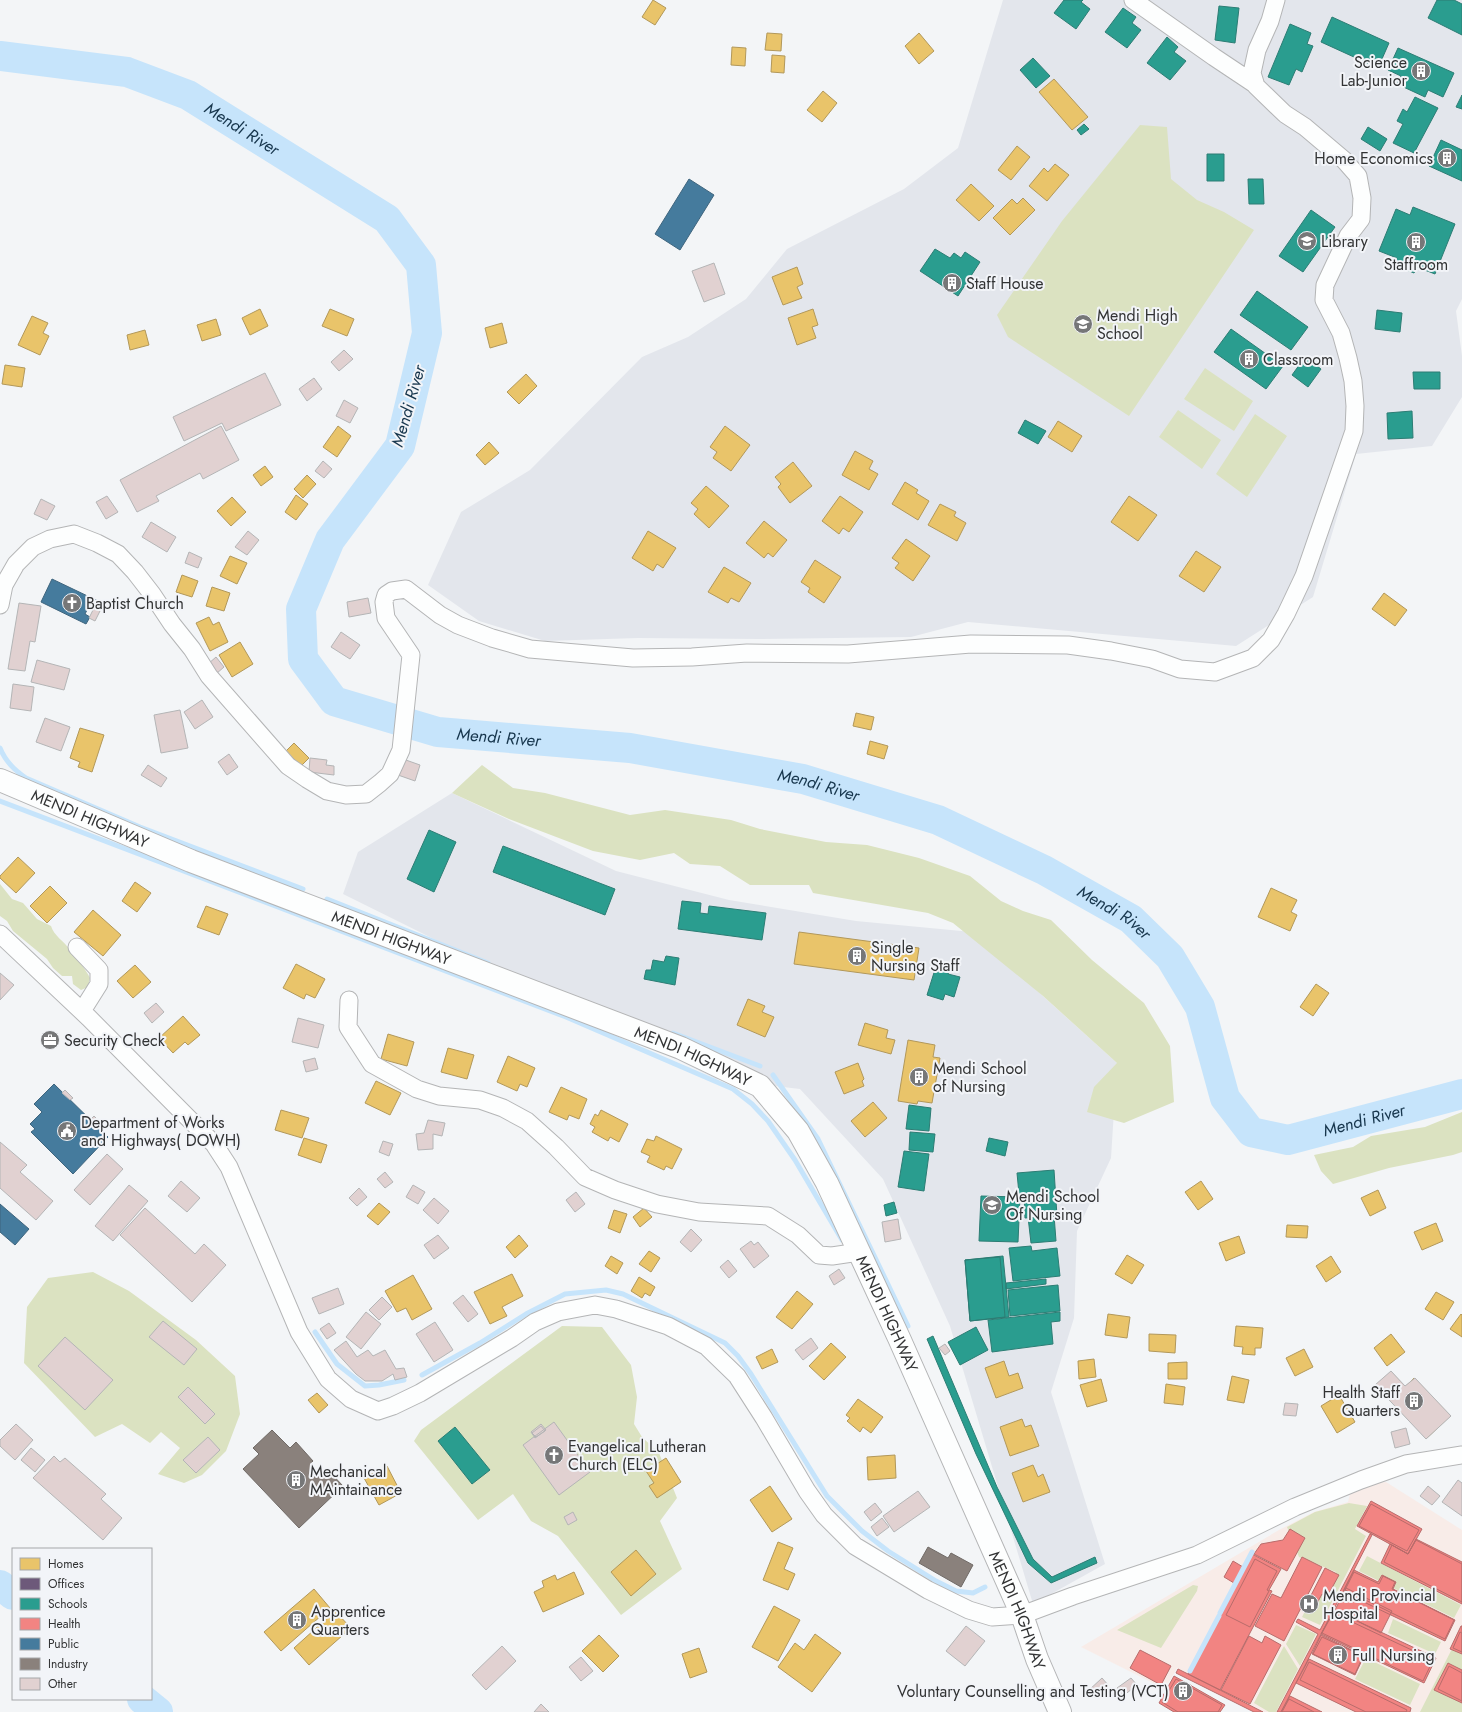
<svg xmlns="http://www.w3.org/2000/svg" width="1462" height="1712" font-family="Jost,sans-serif">
  <style>
    .built { fill: #e3e6ec }
    .medical { fill: #f8ece8 }
    .green { fill: #dbe2c1 }
    .homes { fill: #e9c46a; stroke: #b2985a }
    .offices { fill: #6d597a; stroke: #5b4e65 }
    .schools { fill: #2a9d8f; stroke: #2c7d74 }
    .health { fill: #f28482; stroke: #b86c6b }
    .public { fill: #457b9d; stroke: #3f657e }
    .industry { fill: #8a817c; stroke: #706a66 }
    .lines { fill: none; stroke-linecap: round; stroke-linejoin: round }
    .stream { stroke: #c6e4fb; stroke-width: 5 }
    .river { stroke: #c6e4fb; stroke-width: 30 }
    .building { fill: #e1d1d1; stroke: #b4b5b6 }
    .street-casing { stroke: #b4b5b6; stroke-width: 19 }
    .secondary-casing { stroke: #b4b5b6; stroke-width: 24 }
    .street { stroke: #fdfefe; stroke-width: 17 }
    .secondary { stroke: #fdfefe; stroke-width: 22 }
    .labels { text-anchor: middle; stroke-width: 4; stroke-linejoin: round; paint-order: stroke }
    .poi-label { font-size: 16px; fill: #323334; stroke: #f2f4f8; text-anchor: start }
    .street-label { font-size: 16px; fill: #323334; stroke: #f2f4f8 }
    .water-label { font-size: 17px; font-style: italic; fill: #17364d; stroke: #f2f4f8 }
  </style>
  <rect width="100%" height="100%" fill="#f3f5f7"/>
  <path class="built" d="M1003 0H1462V299L1456 311 1462 356V397L1432 446 1356 454 1313 597 1236 646 968 622 911 637 759 639 638 638 545 641 479 621 428 585 461 512 530 470 642 357 688 337 746 299 787 249 904 189 958 148Z
    M452 793 616 871 729 900 856 921 972 932 1117 1063 1111 1158 1077 1231 1074 1318 1051 1392 1105 1564 1033 1604 950 1326 883 1179 800 1089 716 1079 343 894 358 852Z"/>
  <path class="medical" d="M1386 1482 1462 1530V1712H1260L1177 1668 1165 1689 1081 1647 1279 1530 1314 1512 1348 1502 1352 1485Z"/>
  <path class="green" d="M1140 125 1167 127 1171 179 1197 200 1224 212 1254 230 1129 416 1008 337 997 315 1062 221Z
    M1205 368 1253 401 1234 431 1184 399Z
    M1178 410 1221 440 1202 469 1159 437Z
    M1255 414 1287 436 1247 497 1216 474Z
    M482 765 513 788 545 793 630 815 665 810 731 820 760 829 826 842 867 845 919 858 970 876 1001 901 1023 911 1051 920 1092 960 1144 1003 1170 1046 1174 1102 1124 1123 1087 1112 1094 1087 1117 1063 1043 996 953 923 928 913 813 893 809 885H750L720 866 690 864 674 853 640 860 593 851 509 819 452 793Z
    M0 884 12 899 23 903 37 919 51 926C54 936 64 941 70 950 77 959 85 968 90 978L88 987 81 990 73 984 72 976H62L53 968 47 959 13 931 7 921 0 916Z
    M1462 1112V1152L1453 1155 1389 1168 1333 1184 1321 1171 1314 1155 1353 1147 1371 1136 1425 1127Z
    M93 1272 129 1291 196 1340 235 1376 240 1414 226 1451 202 1475 184 1483 158 1474 180 1448 161 1432 150 1443 122 1424 95 1437 24 1363 27 1307 48 1278Z
    M562 1326 602 1327 631 1365 637 1397 634 1424 642 1437 659 1453 677 1498 660 1521 682 1569 621 1615 558 1536 531 1521 513 1494 478 1520 414 1441 421 1430Z
    M1349 1503 1367 1506 1355 1529 1366 1536 1320 1625 1302 1617 1306 1609 1336 1572 1299 1557 1287 1527 1315 1512Z
    M1367 1556 1461 1605 1454 1618 1359 1571Z
    M1193 1585 1198 1586 1197 1591 1161 1648 1117 1630Z
    M1393 1619 1441 1642 1435 1654 1388 1633Z
    M1296 1625 1316 1634 1300 1666 1286 1644Z
    M1462 1629V1712H1420Z
    M1284 1646 1298 1669 1276 1712H1269L1254 1703Z
    M1366 1658 1420 1684 1410 1705 1355 1679Z"/>
  <path class="homes" d="M653 0 666 8 655 25 642 17Z
    M767 33 782 34 781 51 765 50Z
    M919 33 934 51 919 64 905 46Z
    M732 47 746 48 745 66 731 65Z
    M772 55 785 56 784 73 771 72Z
    M1054 79 1088 117 1072 130 1039 92Z
    M823 91 837 103 822 122 807 110Z
    M1017 146 1030 157 1011 180 998 170Z
    M1055 164 1069 175 1047 201 1029 186 1044 168 1048 172Z
    M971 184 994 206 979 221 956 200Z
    M1023 198 1035 210 1010 235 993 218 1012 199 1017 204Z
    M797 267 803 284 797 287 802 298 783 305 772 277Z
    M260 309 268 326 250 335 242 318Z
    M330 309 354 319 347 336 322 326Z
    M813 309 818 325 812 327 816 338 797 345 788 318Z
    M32 316 48 323 43 333 49 336 40 355 18 345Z
    M216 319 221 335 202 341 197 325Z
    M502 323 507 343 490 348 485 328Z
    M145 330 149 345 130 350 127 335Z
    M5 365 25 368 22 387 2 384Z
    M526 374 537 386 519 404 507 392Z
    M1058 421 1082 436 1072 452 1048 437Z
    M338 426 351 436 337 457 323 447Z
    M725 426 750 445 731 471 713 458 717 452 710 447Z
    M489 442 499 453 485 465 476 455Z
    M855 451 873 461 869 469 878 474 869 490 842 475Z
    M793 462 812 486 790 503 778 487 781 484 775 477Z
    M265 466 273 477 261 486 253 475Z
    M307 475 316 484 303 498 294 489Z
    M905 482 918 490 916 493 929 501 918 520 892 504Z
    M706 486 729 506 709 528 694 514 698 509 691 503Z
    M296 495 308 504 296 520 285 512Z
    M840 496 863 512 849 532 843 528 839 534 822 521Z
    M1129 496 1157 515 1138 541 1111 522Z
    M232 497 246 512 231 526 217 511Z
    M940 504 956 512 954 516 966 523 957 541 928 525Z
    M764 521 787 540 773 557 768 553 764 558 746 543Z
    M648 531 676 548 663 568 657 564 653 571 632 558Z
    M906 539 930 556 913 581 895 568 899 563 892 558Z
    M1196 551 1221 567 1204 592 1179 576Z
    M230 556 247 563 237 584 220 576Z
    M815 560 841 577 824 603 808 592 810 588 801 582Z
    M724 567 751 583 739 602 731 598 728 603 708 592Z
    M182 575 198 581 192 597 176 592Z
    M212 587 230 593 224 611 206 606Z
    M1384 593 1407 610 1395 626 1372 609Z
    M209 617 213 625 219 622 228 642 210 651 196 623Z
    M240 642 253 664 232 677 219 655Z
    M856 713 874 717 871 730 853 726Z
    M80 728 104 735 92 772 78 767 80 762 70 758Z
    M870 741 888 746 884 759 867 754Z
    M294 743 309 758 301 766 286 751Z
    M18 857 35 873 16 893 0 878V876Z
    M135 882 151 893 137 912 122 901Z
    M50 886 67 903 47 923 30 906Z
    M1271 888 1297 900 1291 912 1297 915 1290 931 1258 917Z
    M206 906 228 914 219 935 197 927Z
    M93 910 121 935 103 956 74 932Z
    M799 932 919 948 914 980 794 964Z
    M296 964 325 979 315 998 306 994 304 999 283 988Z
    M135 965 151 982 133 998 117 981Z
    M1316 984 1329 993 1313 1016 1300 1007Z
    M748 999 765 1006 762 1012 774 1017 765 1037 737 1025Z
    M183 1016 200 1035 188 1045 185 1042 173 1053 159 1038Z
    M865 1023 888 1030 886 1038 895 1040 891 1054 858 1045Z
    M388 1034 414 1042 407 1066 381 1059Z
    M908 1040 935 1045 933 1057 940 1058 932 1103 918 1101 917 1104 898 1101Z
    M448 1048 474 1055 467 1079 441 1072Z
    M508 1056 535 1068 527 1087 520 1084 517 1091 497 1082Z
    M858 1063 864 1079 862 1081 864 1086 844 1094 835 1072Z
    M376 1081 401 1093 390 1115 365 1103Z
    M561 1087 587 1099 579 1119 569 1115 567 1120 549 1112Z
    M873 1102 887 1118 865 1137 851 1121Z
    M281 1110 309 1118 302 1138 275 1130Z
    M601 1110 628 1124 619 1142 610 1137 608 1141 592 1132 595 1127 590 1124 595 1114 598 1116Z
    M656 1136 682 1149 672 1169 666 1166 664 1170 647 1162 650 1156 641 1152 647 1139 654 1141Z
    M304 1138 327 1145 321 1163 298 1155Z
    M1201 1181 1213 1199 1198 1210 1185 1192Z
    M1378 1190 1386 1208 1370 1216 1361 1198Z
    M379 1203 390 1212 378 1225 367 1216Z
    M644 1208 652 1217 640 1227 633 1217Z
    M614 1210 627 1214 620 1233 608 1228Z
    M1436 1223 1443 1241 1422 1250 1414 1232Z
    M1287 1225 1308 1226 1307 1238 1286 1237Z
    M519 1235 528 1246 515 1258 506 1247Z
    M1239 1236 1245 1253 1226 1261 1219 1243Z
    M649 1251 660 1258 651 1272 639 1264Z
    M1127 1255 1144 1265 1132 1284 1115 1274Z
    M611 1256 623 1263 617 1274 605 1266Z
    M1331 1256 1341 1272 1326 1282 1316 1266Z
    M512 1274 523 1296 502 1307 507 1316 490 1324 474 1292Z
    M413 1275 432 1309 412 1320 406 1308 397 1312 385 1291Z
    M639 1277 655 1287 650 1296 645 1293 642 1298 631 1291Z
    M797 1291 813 1304 792 1329 776 1317Z
    M1436 1292 1454 1302 1443 1320 1425 1309Z
    M1108 1314 1130 1317 1127 1338 1105 1335Z
    M1461 1314 1462 1315V1337L1450 1329Z
    M1236 1326 1263 1328 1261 1348H1255V1355L1242 1354 1243 1347 1234 1346Z
    M1149 1334 1176 1335 1175 1353 1149 1351Z
    M1391 1334 1405 1352 1387 1366 1374 1348Z
    M831 1343 846 1357 824 1380 809 1366Z
    M772 1349 778 1362 762 1369 756 1357Z
    M1304 1349 1313 1367 1295 1376 1286 1358Z
    M1094 1359 1096 1377 1079 1379 1078 1361Z
    M1004 1361 1009 1376 1018 1373 1023 1388 996 1398 985 1368Z
    M1187 1362V1379H1168V1363Z
    M1391 1372 1405 1387 1414 1378 1450 1416 1427 1438 1377 1386Z
    M1232 1376 1249 1380 1244 1403 1227 1400Z
    M1101 1379 1107 1401 1087 1407 1080 1385Z
    M1166 1384 1185 1387 1183 1405 1164 1403Z
    M317 1393 328 1405 319 1413 308 1400Z
    M1339 1395 1355 1422 1337 1433 1321 1406Z
    M858 1399 883 1417 871 1433 863 1427 860 1432 847 1421 850 1418 846 1415Z
    M1022 1419 1025 1427 1031 1425 1039 1446 1010 1456 1000 1427Z
    M895 1455 896 1478 868 1480 867 1457Z
    M666 1458 681 1482 657 1498 649 1486 654 1483 646 1471Z
    M1033 1465 1038 1477 1043 1474 1050 1492 1023 1502 1012 1473Z
    M387 1466 401 1493 379 1505 364 1478Z
    M1458 1482 1462 1484V1514L1444 1502Z
    M770 1486 792 1519 772 1532 750 1500Z
    M778 1542 793 1548 784 1569 795 1574 788 1590 763 1580Z
    M636 1550 656 1574 631 1596 611 1572Z
    M574 1572 584 1594 543 1612 534 1592 544 1587 542 1581 555 1575 557 1580Z
    M314 1589 330 1608 281 1651 264 1632Z
    M774 1606 800 1620 778 1661 752 1647Z
    M335 1611 351 1628 309 1665 294 1648Z
    M815 1634 841 1653 812 1692 778 1667 795 1643 804 1650Z
    M599 1635 619 1656 603 1672 582 1651Z
    M699 1648 707 1672 690 1678 682 1654Z"/>
  <path class="offices" d="M50 1033 57 1040 50 1047 43 1039Z"/>
  <path class="schools" d="M1064 0H1083L1081 2 1090 9 1076 29 1054 13Z
    M1437 0H1454L1462 4V35L1428 18Z
    M1219 6 1239 8 1235 43 1215 40Z
    M1123 8 1136 17 1132 23 1141 30 1127 48 1105 32Z
    M1332 17 1389 43 1378 68 1321 42Z
    M1290 24 1311 33 1307 44 1313 46 1302 72 1296 69 1289 85 1268 77Z
    M1167 37 1178 47 1174 52 1186 61 1170 80 1147 63Z
    M1398 48 1454 73 1443 97 1428 90 1425 97 1397 84 1401 76 1388 70Z
    M1033 58 1050 76 1036 88 1020 70Z
    M1462 95V109L1456 107Z
    M1415 97 1438 108 1414 153 1393 143 1403 124 1397 121 1403 109 1407 112Z
    M1084 124 1089 129 1081 135 1077 130Z
    M1368 127 1387 139 1380 151 1361 139Z
    M1441 140 1462 150V181L1429 166Z
    M1207 154H1224V181H1207Z
    M1248 179H1263L1264 204H1249Z
    M1413 207 1455 224 1435 274 1417 267 1414 273 1395 265 1397 258 1379 251 1396 209 1410 215Z
    M1311 210 1335 227 1303 272 1279 256Z
    M935 249 950 258 954 253 961 258 965 252 980 262 958 296 920 271Z
    M1257 291 1308 327 1291 350 1240 315Z
    M1377 310 1402 313 1400 332 1375 329Z
    M1231 329 1283 366 1266 389 1214 352Z
    M1305 357 1321 369 1308 387 1292 375Z
    M1413 372H1440V389H1414Z
    M1412 411 1413 438 1388 439 1387 413Z
    M1025 420 1046 431 1038 444 1018 433Z
    M429 830 456 842 434 892 407 879Z
    M503 846 615 889 605 915 493 872Z
    M682 901 701 903 700 913 708 914 709 906 766 913 762 940 678 929Z
    M666 956 679 958 675 985 644 979 646 970H651L653 960 664 962Z
    M937 963 951 967 948 974 960 977 954 997 945 994 943 1000 927 995Z
    M909 1105 931 1108 929 1131 906 1129Z
    M910 1132 935 1134 933 1152 909 1150Z
    M989 1138 1008 1142 1005 1156 986 1151Z
    M904 1151 929 1154 924 1191 898 1187Z
    M1054 1170 1057 1216 1025 1218 1024 1194H1019L1017 1173Z
    M981 1196 1020 1197 1018 1242 979 1241Z
    M894 1202 897 1213 886 1216 884 1205Z
    M1054 1215 1056 1241 1031 1243 1028 1217Z
    M1031 1246 1032 1251 1057 1248 1060 1276 1013 1281 1009 1248Z
    M1003 1256 1009 1317 970 1321 965 1260Z
    M1000 1257 1005 1317 970 1321 965 1260Z
    M1046 1279V1284L1006 1289V1283Z
    M1058 1285 1060 1311 1010 1316 1008 1290Z
    M1060 1312V1321L1051 1322 1053 1344 992 1352 988 1320Z
    M976 1327 988 1350 960 1365 948 1342Z
    M933 1336 997 1487 1033 1559 1052 1577 1095 1557 1097 1563 1051 1583 1028 1563 976 1454 927 1339Z
    M455 1427 490 1470 472 1484 438 1441Z"/>
  <path class="health" d="M1371 1501 1422 1529 1408 1554 1357 1526Z
    M1371 1504 1419 1530 1407 1551 1359 1526Z
    M1290 1529 1305 1538 1287 1571 1254 1554 1261 1544 1283 1540Z
    M1370 1534 1372 1535 1281 1712H1277L1318 1634 1296 1622 1298 1619 1320 1630Z
    M1416 1539 1462 1562V1604L1381 1563 1390 1544 1408 1554Z
    M1416 1540 1462 1564V1602L1384 1562 1392 1545 1408 1554Z
    M1252 1554 1281 1569 1269 1590 1272 1591 1220 1690 1188 1674Z
    M1302 1557 1322 1567 1284 1641 1255 1626 1272 1594 1281 1598Z
    M1255 1559 1277 1571 1267 1590 1269 1591 1250 1627 1226 1615Z
    M1233 1561 1243 1567 1234 1583 1224 1577Z
    M1325 1568 1339 1575 1327 1597 1322 1594 1313 1611 1305 1607Z
    M1354 1570 1378 1582 1382 1575 1396 1582 1393 1589 1455 1620 1445 1641 1343 1592Z
    M1354 1572 1379 1584 1383 1576 1395 1582 1392 1589 1454 1620 1445 1639 1345 1590Z
    M1346 1588 1392 1611 1381 1633 1335 1610Z
    M1334 1610 1436 1658 1424 1683 1321 1634Z
    M1333 1613 1433 1660 1423 1681 1322 1633Z
    M1461 1626H1462V1654L1450 1649Z
    M1460 1632 1462 1633V1652L1453 1648Z
    M1321 1635 1364 1656 1355 1675 1312 1654Z
    M1249 1636 1262 1643 1265 1636 1281 1645 1250 1704 1221 1690Z
    M1322 1637 1363 1656 1355 1674 1313 1654Z
    M1140 1650 1171 1666 1161 1685 1130 1668Z
    M1309 1659 1411 1708 1410 1712H1356L1296 1683Z
    M1309 1662 1407 1710 1406 1712H1366L1300 1680Z
    M1448 1663 1462 1670V1703L1434 1690Z
    M1449 1666 1462 1673V1701L1438 1689Z
    M1178 1669 1220 1690 1263 1712H1254L1176 1673Z
    M1174 1676 1225 1705 1220 1712H1174L1159 1703Z
    M1176 1679 1222 1705 1218 1712H1178L1162 1702Z
    M1290 1696 1322 1712H1281Z
    M1289 1699 1314 1712H1282Z"/>
  <path class="public" d="M689 179 714 195 680 250 655 234Z
    M52 579 98 601 93 611 88 608 85 614 90 617 86 624 41 602Z
    M54 1084 108 1137 73 1174 31 1132 35 1129 30 1124 42 1112 34 1104Z
    M0 1204 29 1229 15 1245 0 1232Z
    M554 1424 588 1472 559 1493 525 1445Z"/>
  <path class="industry" d="M272 1430 290 1448 296 1442 313 1461 310 1464 321 1475 327 1469 343 1486 299 1528 243 1469 259 1454 253 1448Z
    M928 1547 948 1558 951 1553 973 1565 961 1587 919 1563Z"/>
  <g class="lines">
    <path class="stream" d="M0 748C5 761 14 770 26 778L140 827 303 889
      M0 801 566 1017 733 1089 752 1104 768 1121 795 1160 842 1240
      M327 899 488 963
      M673 1033 760 1066
      M773 1075 818 1139 908 1326
      M315 1332 337 1364 365 1386 379 1385 404 1380
      M422 1375 480 1343 526 1314 565 1294 606 1290 623 1294 725 1343 738 1356 751 1374 827 1496 862 1531 888 1551 936 1581 956 1591 973 1593 985 1587
      M1220 1613 1252 1552
      M1190 1671 1219 1616"/>
    <g class="river">
      <path id="s1" d="M0 56 127 72 188 95 387 219 421 265 427 333 400 446 330 540 301 609 303 659 334 701 438 732 630 748 803 779 938 820 1044 870 1131 919 1170 957 1200 1007 1225 1098 1251 1132 1288 1140 1462 1094"/>
      <path d="M0 1585 13 1595"/>
      <path d="M142 1699 158 1712"/>
    </g>
  </g>
  <path class="building" d="M714 263 725 294 704 302 692 271Z
    M344 350 353 359 339 371 331 362Z
    M265 373 281 405 226 431 222 423 184 441 173 417Z
    M314 378 322 389 307 401 299 389Z
    M344 400 358 408 350 423 336 416Z
    M221 426 239 460 203 479 200 473 156 496 159 501 137 512 120 480Z
    M323 461 332 469 324 478 315 471Z
    M107 496 118 512 106 519 96 502Z
    M41 499 55 506 47 520 34 514Z
    M151 522 176 537 167 552 142 537Z
    M248 531 259 540 247 555 235 547Z
    M189 552 202 558 198 568 185 563Z
    M368 598 371 613 349 617 347 602Z
    M19 603 41 606 35 642 30 641 25 671 8 669Z
    M94 608 100 611 95 621 89 618Z
    M341 632 360 645 350 659 331 647Z
    M216 657 224 667 216 674 208 664Z
    M37 660 70 669 64 690 31 682Z
    M13 684 34 687 31 711 10 708Z
    M202 700 213 717 195 729 184 712Z
    M180 710 188 748 161 753 154 715Z
    M45 718 70 727 61 751 36 742Z
    M229 754 238 767 227 775 218 762Z
    M310 758 327 760 326 765 334 766V775L309 772Z
    M403 759 420 765 415 781 398 775Z
    M148 765 167 778 161 787 141 775Z
    M0 973 14 985 0 1000Z
    M156 1003 164 1012 152 1023 144 1013Z
    M298 1018 324 1025 318 1048 292 1042Z
    M315 1058 318 1069 306 1072 303 1061Z
    M65 1090 73 1098 70 1100 62 1093Z
    M94 1116 102 1124 98 1128 90 1120Z
    M428 1120 445 1123 442 1136 433 1134V1149L418 1150 416 1134 424 1133Z
    M383 1141 393 1144 389 1156 379 1152Z
    M0 1142 27 1165 20 1172 53 1201 36 1220 0 1188Z
    M107 1154 123 1169 90 1205 74 1190Z
    M385 1172 393 1182 385 1188 377 1179Z
    M181 1181 200 1198 187 1212 168 1196Z
    M129 1185 148 1201 113 1241 95 1226Z
    M413 1185 425 1192 418 1204 406 1197Z
    M359 1188 367 1197 357 1206 349 1198Z
    M576 1192 585 1204 575 1212 566 1200Z
    M434 1198 449 1211 438 1224 423 1210Z
    M145 1208 195 1254 204 1244 226 1265 192 1302 120 1235Z
    M898 1219 901 1239 885 1242 882 1222Z
    M691 1229 702 1240 691 1252 680 1242Z
    M438 1235 449 1248 434 1259 424 1245Z
    M751 1241 754 1245 758 1242 769 1256 754 1268 740 1249Z
    M728 1260 737 1271 729 1278 720 1267Z
    M839 1269 845 1278 834 1285 829 1276Z
    M338 1288 344 1304 319 1314 312 1298Z
    M463 1295 478 1314 468 1322 453 1303Z
    M382 1297 392 1307 379 1320 369 1310Z
    M366 1312 381 1324 361 1349 346 1337Z
    M163 1321 197 1349 184 1365 149 1337Z
    M435 1322 453 1350 434 1362 416 1334Z
    M329 1323 336 1333 327 1339 320 1329Z
    M65 1337 113 1380 85 1410 38 1366Z
    M811 1338 818 1348 803 1360 795 1350Z
    M346 1341 357 1357 368 1350 373 1356 385 1350 396 1369 404 1368 407 1377 395 1380 393 1374 382 1381H365L356 1374 334 1350Z
    M945 1344 950 1351 945 1355 939 1348Z
    M1391 1371 1405 1386 1415 1378 1451 1416 1426 1439 1375 1385Z
    M188 1387 215 1414 205 1424 178 1397Z
    M1285 1403 1298 1404 1296 1416 1283 1415Z
    M554 1422 590 1472 559 1495 523 1445Z
    M16 1424 33 1440 15 1460 0 1446V1440Z
    M541 1424 546 1430 535 1438 531 1432Z
    M541 1426 545 1431 536 1437 532 1433Z
    M1406 1428 1410 1444 1395 1448 1391 1432Z
    M208 1437 220 1450 196 1473 183 1460Z
    M31 1448 45 1460 35 1472 21 1460Z
    M54 1456 60 1462 65 1458 106 1494 101 1499 122 1518 103 1540 33 1478Z
    M1458 1480 1462 1483V1516L1442 1502Z
    M1428 1486 1440 1496 1432 1505 1420 1496Z
    M918 1491 930 1507 894 1532 883 1516Z
    M875 1503 882 1512 871 1521 864 1512Z
    M573 1512 577 1520 568 1525 564 1517Z
    M882 1518 889 1527 877 1536 871 1527Z
    M966 1626 985 1641 965 1666 946 1651Z
    M502 1646 516 1661 486 1690 472 1675Z
    M581 1657 593 1671 581 1681 569 1667Z
    M1102 1678 1109 1686 1095 1698 1088 1691Z
    M1131 1678 1137 1685 1123 1696 1117 1688Z
    M541 1704 549 1712H534Z"/>
  <g class="lines">
    <defs>
      <path id="street" d="M1133 0 1214 57 1253 83 1254 81
        M0 605 4 585 16 564 33 547 50 539 74 534 97 543 118 554 135 572 152 594 172 624 192 649 209 676 288 766 307 779 327 791 346 795 366 794 380 783 390 774 401 750 411 655 386 618 384 602 386 595 392 591 406 589 440 615 458 625 492 638 530 649 633 658 692 657 747 653 848 654 971 644 1068 645 1111 651 1152 659 1180 669 1215 672 1253 658 1271 640 1286 614 1304 576 1354 431 1355 406 1353 381 1348 358 1341 333 1324 300 1325 285 1348 236 1361 219 1362 198 1358 176 1344 160 1305 127 1285 114 1256 86 1252 73 1257 50 1270 21 1276 0
        M0 934 89 1018 214 1144 229 1167 299 1332 328 1379 351 1399 378 1411 393 1406 420 1393 512 1338 535 1322 558 1312 595 1305 616 1309 668 1326 706 1346 737 1376 764 1418 807 1491 824 1515 855 1546 928 1590 969 1610 992 1617 1022 1615 1073 1596 1197 1555 1295 1507 1361 1480 1406 1464 1462 1455
        M77 947 99 970V984L82 1011
        M349 1000 348 1027 372 1064 417 1089 439 1096 480 1100 503 1108 527 1121 556 1147 585 1177 615 1190 657 1204 699 1212 768 1216 798 1235 819 1255 832 1256 859 1252"/>
      <g id="secondary">
        <path id="s2" d="M0 780 191 861 681 1048 760 1086 798 1131 827 1183 899 1338 1022 1615 1037 1659 1060 1712"/>
      </g>
    </defs>
    <use href="#street" class="street-casing"/>
    <use href="#secondary" class="secondary-casing"/>
    <use href="#street" class="street"/>
    <use href="#secondary" class="secondary"/>
  </g>
  <defs>
    <symbol id="building-disc" viewBox="-11 -11 22 22"><circle r="9.5" fill="#767778" stroke="#f2f4f8"/><path d="M-4-6H4V6H1V3H-1V6H-4ZM-2.5-4.3h1.7v1.8h-1.7ZM.8-4.3h1.7v1.8H.8ZM-2.5-1h1.7V.8h-1.7ZM.8-1h1.7V.8H.8Z" fill="#fff"/></symbol>
    <symbol id="school-disc" viewBox="-11 -11 22 22"><circle r="9.5" fill="#767778" stroke="#f2f4f8"/><path d="M0-5L7-2L0 1L-7-2ZM-4 1L0 2.5L4 1V4Q0 6-4 4Z" fill="#fff"/></symbol>
    <symbol id="church-disc" viewBox="-11 -11 22 22"><circle r="9.5" fill="#767778" stroke="#f2f4f8"/><path d="M-1.2-6h2.4v3.5h3.3v2.4h-3.3V6h-2.4V-.1h-3.3v-2.4h3.3Z" fill="#fff"/></symbol>
    <symbol id="office-disc" viewBox="-11 -11 22 22"><circle r="9.5" fill="#767778" stroke="#f2f4f8"/><path d="M-6-3h4V-5.5h4V-3h4V5H-6ZM-1-4.5V-3h2v-1.5ZM-6 0V1H6V0Z" fill="#fff"/></symbol>
    <symbol id="civic-disc" viewBox="-11 -11 22 22"><circle r="9.5" fill="#767778" stroke="#f2f4f8"/><path d="M-.6-6.5H3V-4.5H.6V-3L4-1V1h2V6H-6V1h2V-1L-.6-3ZM-1.2 2.5V6h2.4V2.5Z" fill="#fff"/></symbol>
    <symbol id="university-disc" viewBox="-11 -11 22 22"><circle r="9.5" fill="#767778" stroke="#f2f4f8"/><path d="M0-5L7-2L0 1L-7-2ZM-4 1L0 2.5L4 1V4Q0 6-4 4Z" fill="#fff"/></symbol>
    <symbol id="hospital-disc" viewBox="-11 -11 22 22"><circle r="9.5" fill="#767778" stroke="#f2f4f8"/><path d="M-5-5h3v3.5h4V-5h3V5h-3V1.5h-4V5h-3Z" fill="#fff"/></symbol>
  </defs>
  <g fill-rule="evenodd">
    <use href="#building-disc" x="1410" y="60" width="22" height="22"/>
    <use href="#building-disc" x="1436" y="147" width="22" height="22"/>
    <use href="#school-disc" x="1296" y="230" width="22" height="22"/>
    <use href="#building-disc" x="1405" y="231" width="22" height="22"/>
    <use href="#building-disc" x="941" y="272" width="22" height="22"/>
    <use href="#school-disc" x="1072" y="313" width="22" height="22"/>
    <use href="#building-disc" x="1238" y="348" width="22" height="22"/>
    <use href="#church-disc" x="61" y="592" width="22" height="22"/>
    <use href="#building-disc" x="846" y="945" width="22" height="22"/>
    <use href="#office-disc" x="39" y="1029" width="22" height="22"/>
    <use href="#building-disc" x="908" y="1066" width="22" height="22"/>
    <use href="#civic-disc" x="56" y="1120" width="22" height="22"/>
    <use href="#university-disc" x="981" y="1194" width="22" height="22"/>
    <use href="#building-disc" x="1403" y="1390" width="22" height="22"/>
    <use href="#church-disc" x="543" y="1444" width="22" height="22"/>
    <use href="#building-disc" x="285" y="1469" width="22" height="22"/>
    <use href="#hospital-disc" x="1298" y="1593" width="22" height="22"/>
    <use href="#building-disc" x="286" y="1609" width="22" height="22"/>
    <use href="#building-disc" x="1327" y="1644" width="22" height="22"/>
    <use href="#building-disc" x="1172" y="1680" width="22" height="22"/>
  </g>
  <g class="labels">
    <g class="poi-label">
      <text x="1407" y="68" text-anchor="end">Science<tspan x="1407" dy="18">Lab-Junior</tspan></text>
      <text x="1433" y="164" text-anchor="end">Home Economics</text>
      <text x="1321" y="247">Library</text>
      <text x="1416" y="270" text-anchor="middle">Staffroom</text>
      <text x="966" y="289">Staff House</text>
      <text x="1097" y="321">Mendi High<tspan x="1097" dy="18">School</tspan></text>
      <text x="1263" y="365">Classroom</text>
      <text x="86" y="609">Baptist Church</text>
      <text x="871" y="953">Single<tspan x="871" dy="18">Nursing Staff</tspan></text>
      <text x="64" y="1046">Security Check</text>
      <text x="933" y="1074">Mendi School<tspan x="933" dy="18">of Nursing</tspan></text>
      <text x="81" y="1128">Department of Works<tspan x="81" dy="18">and Highways( DOWH)</tspan></text>
      <text x="1006" y="1202">Mendi School<tspan x="1006" dy="18">Of Nursing</tspan></text>
      <text x="1400" y="1398" text-anchor="end">Health Staff<tspan x="1400" dy="18">Quarters</tspan></text>
      <text x="568" y="1452">Evangelical Lutheran<tspan x="568" dy="18">Church (ELC)</tspan></text>
      <text x="310" y="1477">Mechanical<tspan x="310" dy="18">MAintainance</tspan></text>
      <text x="1323" y="1601">Mendi Provincial<tspan x="1323" dy="18">Hospital</tspan></text>
      <text x="311" y="1617">Apprentice<tspan x="311" dy="18">Quarters</tspan></text>
      <text x="1352" y="1661">Full Nursing</text>
      <text x="1169" y="1697" text-anchor="end">Voluntary Counselling and Testing (VCT)</text>
    </g>
    <g class="street-label">
      <text dy="6" stroke="none"><textPath href="#s2" startOffset="98">MENDI HIGHWAY</textPath></text>
      <text dy="6" stroke="none"><textPath href="#s2" startOffset="422">MENDI HIGHWAY</textPath></text>
      <text dy="6" stroke="none"><textPath href="#s2" startOffset="746">MENDI HIGHWAY</textPath></text>
      <text dy="6" stroke="none"><textPath href="#s2" startOffset="1082">MENDI HIGHWAY</textPath></text>
      <text dy="6" stroke="none"><textPath href="#s2" startOffset="1406">MENDI HIGHWAY</textPath></text>
    </g>
    <g class="water-label">
      <text dy="6" stroke="none"><textPath href="#s1" startOffset="257">Mendi River</textPath></text>
      <text transform="translate(408 406) rotate(-74)" y="6">Mendi River</text>
      <text dy="6" stroke="none"><textPath href="#s1" startOffset="1133">Mendi River</textPath></text>
      <text dy="6" stroke="none"><textPath href="#s1" startOffset="1457">Mendi River</textPath></text>
      <text dy="6" stroke="none"><textPath href="#s1" startOffset="1781">Mendi River</textPath></text>
      <text dy="6" stroke="none"><textPath href="#s1" startOffset="2165">Mendi River</textPath></text>
    </g>
  </g>
  <rect x="12" y="1548" width="140" height="152" fill="#f2f4f8" stroke="#a5a7aa"/>
  <rect x="20" y="1558" width="20" height="12" fill="#e9c46a" stroke="#a5a7aa"/>
  <text x="48" y="1568" font-size="12" fill="#323334">Homes</text>
  <rect x="20" y="1578" width="20" height="12" fill="#6d597a" stroke="#a5a7aa"/>
  <text x="48" y="1588" font-size="12" fill="#323334">Offices</text>
  <rect x="20" y="1598" width="20" height="12" fill="#2a9d8f" stroke="#a5a7aa"/>
  <text x="48" y="1608" font-size="12" fill="#323334">Schools</text>
  <rect x="20" y="1618" width="20" height="12" fill="#f28482" stroke="#a5a7aa"/>
  <text x="48" y="1628" font-size="12" fill="#323334">Health</text>
  <rect x="20" y="1638" width="20" height="12" fill="#457b9d" stroke="#a5a7aa"/>
  <text x="48" y="1648" font-size="12" fill="#323334">Public</text>
  <rect x="20" y="1658" width="20" height="12" fill="#8a817c" stroke="#a5a7aa"/>
  <text x="48" y="1668" font-size="12" fill="#323334">Industry</text>
  <rect x="20" y="1678" width="20" height="12" fill="#e1d1d1" stroke="#a5a7aa"/>
  <text x="48" y="1688" font-size="12" fill="#323334">Other</text>
</svg>
